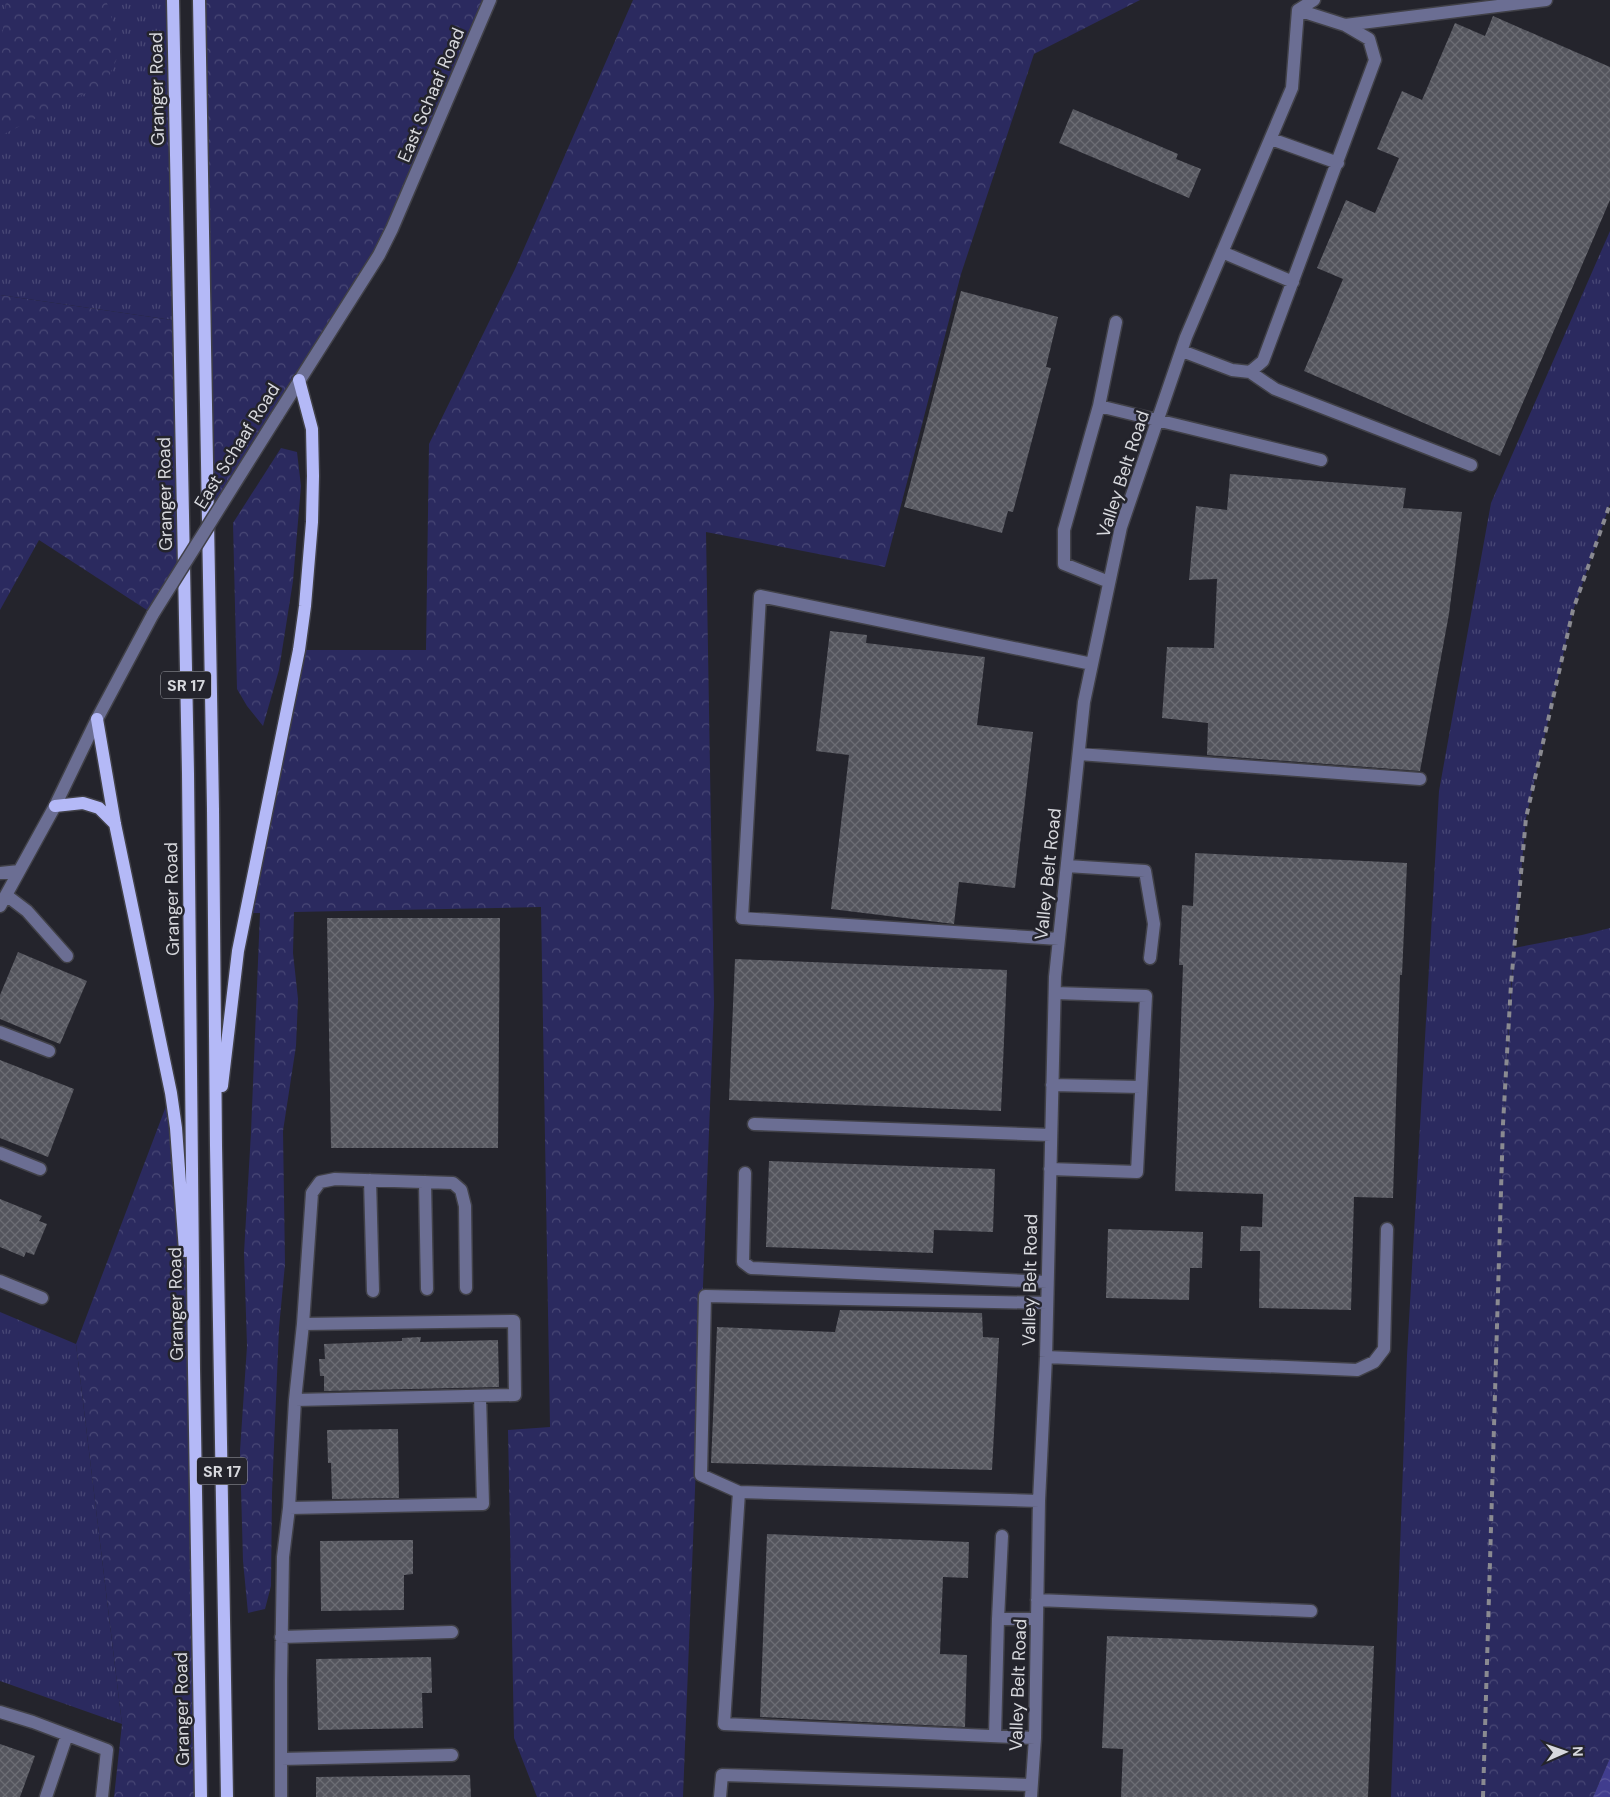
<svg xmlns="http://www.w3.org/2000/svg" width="1610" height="1797" font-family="'DM Sans',sans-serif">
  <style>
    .grass { fill: url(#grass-tufts) }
    .forest { fill: url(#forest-crowns) }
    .water { fill: url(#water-waves) }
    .building { fill: url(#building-cross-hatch) }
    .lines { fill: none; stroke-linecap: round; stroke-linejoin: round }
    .minor-casing { stroke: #414148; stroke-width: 15 }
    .major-casing { stroke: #414148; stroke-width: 15 }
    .minor { stroke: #6b6e93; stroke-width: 12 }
    .major { stroke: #b4b9f7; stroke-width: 12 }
    .rail { stroke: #8a8a91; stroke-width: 4; stroke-dasharray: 6 6; stroke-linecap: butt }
    .minor-bridge-casing { stroke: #414148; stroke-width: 15; stroke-linecap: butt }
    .minor-bridge { stroke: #6b6e93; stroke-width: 12 }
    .labels { text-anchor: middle; stroke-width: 5; stroke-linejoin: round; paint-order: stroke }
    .shield { fill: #24242c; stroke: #a1a2a8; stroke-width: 1 }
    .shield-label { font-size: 16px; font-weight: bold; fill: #d7d8dd }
    .street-label { font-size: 18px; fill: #d7d8dd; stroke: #24242c }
  </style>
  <defs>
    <pattern id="grass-tufts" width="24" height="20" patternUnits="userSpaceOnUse" patternTransform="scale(1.25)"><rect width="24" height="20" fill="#2b2a5f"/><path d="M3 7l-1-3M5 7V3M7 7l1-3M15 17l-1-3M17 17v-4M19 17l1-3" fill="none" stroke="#494876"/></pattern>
    <pattern id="forest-crowns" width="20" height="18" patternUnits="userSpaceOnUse" patternTransform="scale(1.25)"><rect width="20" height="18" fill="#2b2a5f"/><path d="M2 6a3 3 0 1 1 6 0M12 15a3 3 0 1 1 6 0" fill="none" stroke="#494876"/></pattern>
    <pattern id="water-waves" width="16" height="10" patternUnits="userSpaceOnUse" patternTransform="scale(1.25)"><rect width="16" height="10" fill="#413d8e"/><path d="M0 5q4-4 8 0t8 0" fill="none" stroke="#5c589d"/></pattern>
    <pattern id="building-cross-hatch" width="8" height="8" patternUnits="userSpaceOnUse" patternTransform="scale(1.25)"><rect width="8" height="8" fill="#54555d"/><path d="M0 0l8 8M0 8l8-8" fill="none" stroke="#6c6d74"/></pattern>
  </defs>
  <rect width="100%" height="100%" fill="#24242c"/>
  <path class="grass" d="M0 0H173L179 321 0 295Z
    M1610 231V504L1573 611 1526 818 1511 984 1503 1124 1483 1797H1391L1407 1356 1439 791 1491 503Z
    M0 1312 76 1344 122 1724 0 1681Z"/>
  <path class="forest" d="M7 0H106L114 25 119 54 106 83 0 136V48Z
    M199 0H490L392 229 208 525Z
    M633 0H1140L1034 54 961 274 885 567 706 532 714 1004 683 1797H537L514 1738 508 1430 550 1427 541 907 294 912 293 953 298 999 296 1046 283 1131 285 1264 279 1328 272 1493 271 1586 265 1609 248 1613 243 1561 240 1451 247 1346 244 1253 251 1132 260 913H246L299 650H426L429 444 515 269Z
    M0 295 179 321 186 562 153 614 39 540 0 610Z
    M281 448 297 452 301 486 293 581 279 670 263 726 247 706 237 689 233 523Z
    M1610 928V1758L1593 1797H1483L1503 1124 1514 948 1582 935Z
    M171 1093 176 1128 194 1369 201 1797H114L122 1724 76 1344Z"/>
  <path class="water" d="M1610 1758V1797H1593Z"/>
  <path class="building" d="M1493 16 1610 67V200L1500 456 1304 371 1343 279 1317 268 1346 200 1375 213 1399 158 1377 149 1402 91 1422 100 1455 23 1485 36Z
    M1073 109 1178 154 1176 159 1201 169 1189 198 1059 143Z
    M961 291 1058 317 1046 367 1051 368 1013 512 1008 511 1002 533 904 507Z
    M1230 474 1406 488 1403 508 1462 512 1449 614 1420 771 1207 755 1208 723 1162 718 1167 647 1214 648 1217 579 1189 580 1196 506 1227 510Z
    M830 631 867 635 866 643 985 657 977 725 1033 732 1015 888 959 882 954 924 831 909 849 755 816 751Z
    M1195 853 1407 863 1402 975H1400L1393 1198 1354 1197 1351 1310 1259 1308 1260 1251H1240L1241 1226 1262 1227 1263 1194 1175 1191 1183 965H1179L1182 905 1193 906Z
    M327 918H500L498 1148H331Z
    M18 952 87 981 60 1044 0 1019V995Z
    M735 959 1007 970 1001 1111 729 1100Z
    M0 1060 74 1089 48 1157 0 1138Z
    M769 1161 995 1169 993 1232 934 1230 933 1253 766 1247Z
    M0 1199 42 1216 39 1221 47 1224 34 1255 26 1252 24 1257 0 1247Z
    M1108 1229 1203 1232 1202 1268H1190L1189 1300 1106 1298Z
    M840 1310 982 1313 983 1337 999 1338 992 1470 711 1463 717 1327 835 1332Z
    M421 1337 420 1342 498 1340 499 1387 324 1391V1376H320L319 1359H325L324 1344 402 1341V1338Z
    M398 1429 399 1498 332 1499 331 1463H328L327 1430Z
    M767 1534 969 1542 968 1578 943 1577 940 1654 967 1655 965 1727 760 1717Z
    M413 1540V1574L404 1575V1610L321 1611 320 1541Z
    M1107 1636 1374 1646 1368 1797H1121L1123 1749 1102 1748Z
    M431 1657 432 1693H422L423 1728 318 1730 316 1659Z
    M0 1744 35 1756 20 1797H0Z
    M470 1775 471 1797H316V1777Z"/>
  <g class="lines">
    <defs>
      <path id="minor" d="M1298 10 1345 25 1546 0
        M1298 10 1314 0
        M1271 139 1338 163
        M1222 252 1293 282
        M1182 351 1232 370 1250 372 1263 361 1375 60 1369 39 1345 25
        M1250 372 1275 389 1471 465
        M1099 406 1116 322
        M277 416 379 255 392 229 490 0
        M1109 582 1064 564V530L1099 406 1321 460
        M1079 754 1420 779
        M1067 866 1145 871 1154 924 1150 958
        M0 873 19 871
        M6 895 27 911 67 956
        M0 906 55 806 97 719 153 614
        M1059 939 742 918 760 596 1092 664
        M0 1032 49 1051
        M1052 1085 1141 1087
        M754 1124 1051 1135
        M0 1153 40 1169
        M1050 1169 1137 1172 1146 996 1055 993
        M745 1173 743 1262 751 1268 1047 1282
        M370 1180 373 1291
        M425 1182 427 1289
        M0 1281 42 1298
        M1046 1357 1357 1370 1374 1362 1384 1349 1387 1229
        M295 1400 515 1395 514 1321 303 1324
        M739 1492 724 1724 1035 1738
        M1039 1501 739 1492 701 1475 705 1296 1047 1303
        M289 1508 483 1504 480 1396
        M1002 1536 998 1619H1037
        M1037 1600 1311 1611
        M281 1637 452 1632
        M0 1712 33 1722 107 1750 102 1797
        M995 1736 998 1619
        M281 1759 452 1755
        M46 1797 67 1735
        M281 1797V1680L283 1557 289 1508 295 1400 303 1324 312 1193 320 1182 335 1179 453 1183 461 1190 465 1206 466 1288
        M720 1797 722 1775 1031 1785
        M1031 1797 1035 1738 1039 1501 1046 1357 1055 977 1084 702 1121 527 1186 337 1292 88 1298 10"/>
      <path id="major" d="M173 0 188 773 194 1369 201 1797
        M199 0 213 809 216 1146 227 1797
        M97 719 115 824 171 1093 176 1128 185 1251
        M55 806 83 803 99 808 115 824
        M222 1086 238 951 299 650 305 606 312 522 313 476 312 429 299 380"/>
    </defs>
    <use href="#minor" class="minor-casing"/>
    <use href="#major" class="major-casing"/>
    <use href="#minor" class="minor"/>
    <use href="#major" class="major"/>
    <path class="rail" d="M1483 1797 1503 1124 1511 984 1526 818 1573 610 1610 504"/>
    <defs>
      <path id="minor-bridge" d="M153 614 277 416"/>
    </defs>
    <use href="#minor-bridge" class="minor-bridge-casing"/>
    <use href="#minor-bridge" class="minor-bridge"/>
  </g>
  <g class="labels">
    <g class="shield">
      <rect x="161" y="671.5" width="50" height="27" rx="4"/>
      <rect x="197" y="1457.5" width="50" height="27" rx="4"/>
    </g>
    <g class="shield-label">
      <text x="186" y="691">SR 17</text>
      <text x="222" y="1477">SR 17</text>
    </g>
    <g class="street-label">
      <text transform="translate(157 89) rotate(-91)" y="6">Granger Road</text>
      <text transform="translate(431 95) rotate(-67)" y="6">East Schaaf Road</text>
      <text transform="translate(237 446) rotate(-58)" y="6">East Schaaf Road</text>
      <text transform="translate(1123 474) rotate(-72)" y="6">Valley Belt Road</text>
      <text transform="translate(165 494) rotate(-91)" y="6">Granger Road</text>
      <text transform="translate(1048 874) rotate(-84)" y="6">Valley Belt Road</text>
      <text transform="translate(172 899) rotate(-91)" y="6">Granger Road</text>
      <text transform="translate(1030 1280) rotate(-89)" y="6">Valley Belt Road</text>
      <text transform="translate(176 1304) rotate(-91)" y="6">Granger Road</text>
      <text transform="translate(1018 1685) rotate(-88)" y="6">Valley Belt Road</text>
      <text transform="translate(182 1709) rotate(-91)" y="6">Granger Road</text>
    </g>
  </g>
  <g transform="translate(1565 1752) rotate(88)" stroke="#24242c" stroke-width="4" paint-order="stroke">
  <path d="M0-4L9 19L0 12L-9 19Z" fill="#d7d8dd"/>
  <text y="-8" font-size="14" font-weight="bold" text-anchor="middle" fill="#d7d8dd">N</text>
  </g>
</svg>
